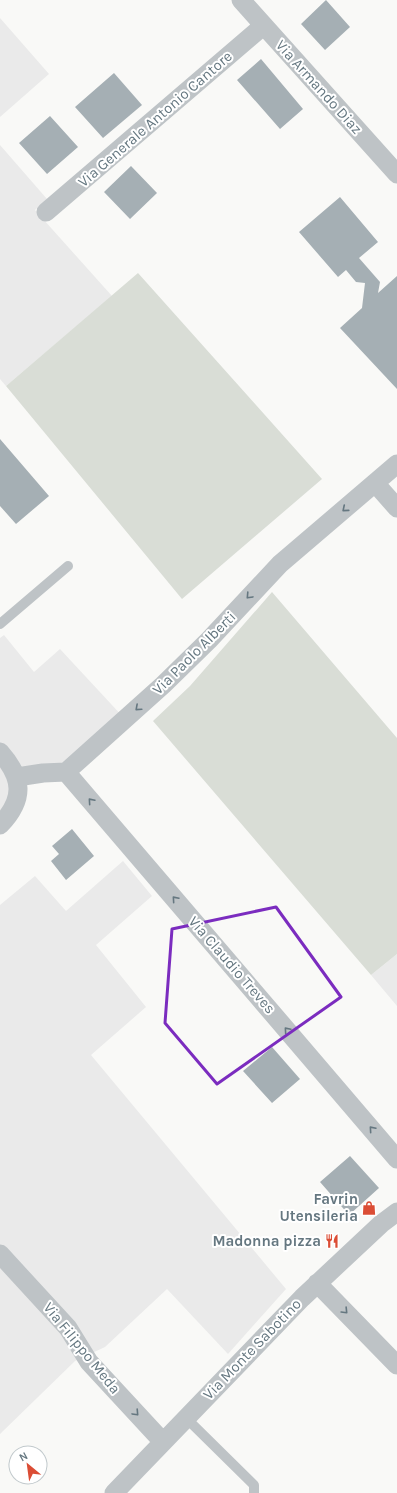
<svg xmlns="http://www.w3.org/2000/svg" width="397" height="1493" font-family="Karla,sans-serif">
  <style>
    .built { fill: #eaeaea }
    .green { fill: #d9ddd6 }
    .building { fill: #a5afb4 }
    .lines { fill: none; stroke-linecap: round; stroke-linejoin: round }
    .service { stroke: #bec3c6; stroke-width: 10 }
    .minor { stroke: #bec3c6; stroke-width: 19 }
    .oneway { stroke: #657780 }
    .marked { fill: none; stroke: #7b2cbf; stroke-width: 3; stroke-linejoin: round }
    .labels { text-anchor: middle; stroke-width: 4; stroke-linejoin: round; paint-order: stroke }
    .street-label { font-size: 15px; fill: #657780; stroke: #fff }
    .poi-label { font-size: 15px; font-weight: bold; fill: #657780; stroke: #fff; text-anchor: end }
  </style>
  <rect width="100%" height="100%" fill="#f9f9f7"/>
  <path class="built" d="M0 18 49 74 0 117Z
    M0 145 47 199 35 210 112 296 6 386 0 379Z
    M4 635 34 672 60 649 124 718 59 773 13 781V795L0 818V638Z
    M123 861 152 896 96 945 146 1007 91 1055 286 1289 228 1354 167 1289 105 1347 75 1361 0 1434V905L35 876 66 911Z
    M397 954V1006L371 975Z"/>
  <path class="green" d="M138 273 322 479 182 599 6 386Z
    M272 592 397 738V954L371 975 153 721 190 686Z"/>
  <path class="building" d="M326 0 350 27 325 50 301 24Z
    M261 59 303 109 280 129 237 80Z
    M114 73 142 105 103 138 75 107Z
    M50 116 78 147 47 174 19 143Z
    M131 166 157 193 130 219 104 192Z
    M340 197 378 242 359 258 380 282 378 293 397 276V389L340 328 362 308 365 283 356 282 346 270 338 277 299 232Z
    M0 439 49 496 16 524 0 506Z
    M72 829 94 856 66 880 51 861 59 854 52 846Z
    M272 1047 300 1079 272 1103 243 1071Z
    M350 1156 379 1188 349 1215 320 1182Z"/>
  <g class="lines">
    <path class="service" d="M0 624 68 566
      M186 1418 254 1485V1493"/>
    <path class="minor" d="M241 0 397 174
      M46 212 263 26
      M375 483 397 508
      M0 752C23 778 25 799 0 825
      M66 772 397 1159
      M17 777 43 773 66 772 163 685 209 640 280 564 397 464
      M0 1254 68 1328 89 1362 163 1442
      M317 1283 397 1365
      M114 1493 302 1298 381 1224 397 1212"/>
  </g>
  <defs><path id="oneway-chevron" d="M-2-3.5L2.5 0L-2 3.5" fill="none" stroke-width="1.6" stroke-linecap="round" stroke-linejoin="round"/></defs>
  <g class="oneway">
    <use href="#oneway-chevron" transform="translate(345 509) rotate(140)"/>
    <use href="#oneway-chevron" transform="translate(249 596) rotate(133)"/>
    <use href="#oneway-chevron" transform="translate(138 708) rotate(138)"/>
    <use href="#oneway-chevron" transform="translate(91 801) rotate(-131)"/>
    <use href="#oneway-chevron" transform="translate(175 899) rotate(-131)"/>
    <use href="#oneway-chevron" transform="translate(287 1030) rotate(-131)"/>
    <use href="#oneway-chevron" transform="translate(372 1129) rotate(-131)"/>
    <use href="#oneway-chevron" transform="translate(345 1311) rotate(46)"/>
    <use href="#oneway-chevron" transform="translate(136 1413) rotate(47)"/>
  </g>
  <path class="marked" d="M276 907 341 997 217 1084 165 1023 172 929Z"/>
  <defs>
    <symbol id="shop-bare" viewBox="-9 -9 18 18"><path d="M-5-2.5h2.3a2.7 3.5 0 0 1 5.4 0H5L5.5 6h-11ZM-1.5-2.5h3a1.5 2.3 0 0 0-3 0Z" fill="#db4d35" stroke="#fff" stroke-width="2.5" paint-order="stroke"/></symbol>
    <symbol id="restaurant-bare" viewBox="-9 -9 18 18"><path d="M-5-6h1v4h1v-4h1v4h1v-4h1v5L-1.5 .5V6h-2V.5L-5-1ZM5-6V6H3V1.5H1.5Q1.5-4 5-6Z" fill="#db4d35" stroke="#fff" stroke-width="2.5" paint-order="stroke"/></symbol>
  </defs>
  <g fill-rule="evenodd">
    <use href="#shop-bare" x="359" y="1198" width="20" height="20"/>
    <use href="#restaurant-bare" x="322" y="1231" width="20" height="20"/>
  </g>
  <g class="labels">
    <g class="street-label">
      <text transform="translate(319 87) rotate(48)" y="5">Via Armando Diaz</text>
      <text transform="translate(155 119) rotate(-41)" y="5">Via Generale Antonio Cantore</text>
      <text transform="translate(194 653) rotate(-45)" y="5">Via Paolo Alberti</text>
      <text transform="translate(232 965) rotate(49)" y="5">Via Claudio Treves</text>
      <text transform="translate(82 1348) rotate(51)" y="5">Via Filippo Meda</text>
      <text transform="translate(252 1349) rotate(-46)" y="5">Via Monte Sabotino</text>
    </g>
    <g class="poi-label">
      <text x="358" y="1204">Favrin<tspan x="358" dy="17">Utensileria</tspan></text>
      <text x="321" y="1246">Madonna pizza</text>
    </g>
  </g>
  <g transform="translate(28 1465) rotate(331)"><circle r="19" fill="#ffffff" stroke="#c1c9cc"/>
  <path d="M0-3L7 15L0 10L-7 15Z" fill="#db4d35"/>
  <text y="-6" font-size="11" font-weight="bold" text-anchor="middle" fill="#657780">N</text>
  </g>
</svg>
